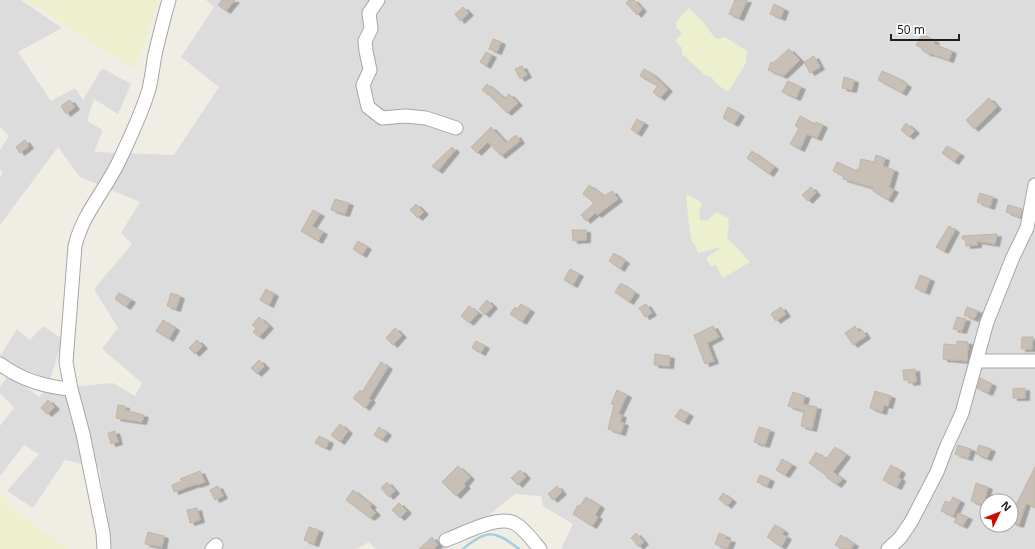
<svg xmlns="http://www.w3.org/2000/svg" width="1035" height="549" font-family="'Noto Sans',sans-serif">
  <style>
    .residential { fill: #dddcdc; fill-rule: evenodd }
    .farmland { fill: #ecf0ce }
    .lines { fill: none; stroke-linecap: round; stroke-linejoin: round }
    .stream { stroke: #a2cfe1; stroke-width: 2.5 }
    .building { fill: #c8c0b7; stroke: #c3b4a5; filter: url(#shadow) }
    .minor-casing { stroke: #a6a6a6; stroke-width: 15 }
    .minor { stroke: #fff; stroke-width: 13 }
  </style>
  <defs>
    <filter id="shadow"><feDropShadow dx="4.5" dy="2.5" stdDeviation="0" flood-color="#0004"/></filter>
  </defs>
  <rect width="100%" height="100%" fill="#f0ede4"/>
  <path class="residential" d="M0 0H21L62 28 18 52 51 101 75 88 83 100 102 68 131 84 118 114 94 99 87 121 103 130 94 152 174 155 219 87 181 57 214 7 206 0H1035V549H561L573 524 543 506 541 496 515 494 446 549H376L369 542 356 549H112L99 468 65 460 33 508 7 491 39 454 24 445 1 475 0 474V426L14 408 0 393V387L8 376 0 370V356L17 329 30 340 43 326 63 339 50 379 26 370 18 381 39 397 46 389 113 383 135 396 142 383 102 349 118 328 94 289 132 244 121 233 140 202 80 177 58 147 0 225V177L3 172 0 170V150L9 136 0 127ZM987 501H1011V525H987Z"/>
  <path class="farmland" d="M27 0H158L135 69 89 41Z
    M689 8 703 22 714 37 718 39 725 37 747 51 746 63 728 92 718 85 712 78 705 75 691 62 682 54V48L678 44 676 40 682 33 676 27 677 21Z
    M689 195 702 203 699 212 700 220 707 221 716 212 728 218 729 226 727 237 728 240 733 244 750 262 723 278 715 264 711 267 706 258 722 247 698 253 695 245 692 242 690 232 686 196Z
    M0 493 18 513 68 549H0Z"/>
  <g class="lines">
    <path class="stream" d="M463 549C487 529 495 530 519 549"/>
  </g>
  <path class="building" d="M222 0H235L226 11 218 5Z
    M629 0H634L642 9 637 15 626 3Z
    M735 0H747L739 18 729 14Z
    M774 4 784 9 781 18 770 14Z
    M463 7 469 13 460 21 455 14Z
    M922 34 935 41 934 44 952 51 949 60 929 53 928 54 922 50 923 49 916 45Z
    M493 39 501 42 497 52 489 49Z
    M789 49 800 60 783 76 768 70 771 62 773 63Z
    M486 52 492 55 486 66 480 62Z
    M814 56 820 67 810 73 804 62Z
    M522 66 527 75 520 79 515 69Z
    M644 69 652 74 668 89 660 98 653 92 658 86 640 76Z
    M882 71 898 78 907 85 902 93 878 80Z
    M844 77 854 80 852 90 842 88Z
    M788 81 801 87 796 98 782 92Z
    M487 84 505 99 509 94 518 103 507 113 490 96 482 90Z
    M989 98 997 107 974 129 966 120Z
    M70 100 75 107 66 114 61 106Z
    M728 107 740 114 734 124 723 118Z
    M800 116 815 124 816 122 823 125 817 138 807 134 800 149 790 144 799 128 795 126Z
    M637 119 644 123 637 134 631 129Z
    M906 123 915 131 909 137 901 130Z
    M491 127 506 143 516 135 520 141 501 156 488 142 477 153 471 147Z
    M25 140 29 146 20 153 16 147Z
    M947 146 960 154 954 162 942 153Z
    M452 147 455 150 438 171 432 166Z
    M752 151 774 167 769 174 747 158Z
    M876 155 885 158 883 166 894 170 889 187 894 190 888 200 873 191 874 188 843 179 844 176 833 171 837 162 857 171V169H859L861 159 874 162Z
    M589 185 604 196 612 191 618 199 597 215 595 213 586 221 581 215 594 203 583 194Z
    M811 187 816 193 808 201 802 195Z
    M980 193 993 197 990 207 977 202Z
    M335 199 349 203 345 214 331 210Z
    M416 204 424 212 418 218 410 210Z
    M1008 205 1022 209 1020 217 1006 212Z
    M313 210 320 214 312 226 323 232 318 241 301 231Z
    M949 226 955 230 944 251 936 247Z
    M572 230H586V240L573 241Z
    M997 234 995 244 977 241V245L966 246 965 239H962V236Z
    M358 241 367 247 362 255 353 249Z
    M614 253 625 261 620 269 609 261Z
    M570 269 579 274 573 285 564 280Z
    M920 275 930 279 925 292 915 288Z
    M621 283 635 293 629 302 615 292Z
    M266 289 274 294 269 305 260 300Z
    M119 293 131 300 126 307 115 299Z
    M171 293 180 296 176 309 167 306Z
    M487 300 493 306 485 315 479 309Z
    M521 304 530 310 522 322 510 314 515 307 517 309Z
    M646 304 652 313 645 317 639 308Z
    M469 306 478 313 469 323 461 316Z
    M781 307 786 314 776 321 771 314Z
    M967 307 978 311 974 319 964 315Z
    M259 317 269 326 259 337 253 332 256 328 252 325Z
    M957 317 966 319 962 331 953 329Z
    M163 320 175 328 169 339 156 331Z
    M713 326 719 337 707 343 714 361 705 364 694 335Z
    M855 326 859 332 862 330 866 336 853 345 845 333Z
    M395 328 402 335 393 345 386 338Z
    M1022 337H1033L1032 349H1021Z
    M197 340 203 346 195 354 189 348Z
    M476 341 485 346 481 353 472 348Z
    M957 341 968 342 967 361 943 359 944 344 957 345Z
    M655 354 670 356 669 366 654 365Z
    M259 360 265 366 257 374 251 368Z
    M381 362 388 367 369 398 371 400 365 408 353 398 360 390 362 392Z
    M915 369 916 382 909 383V380H904L903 370Z
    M980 378 992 384 988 393 977 388Z
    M1025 388V398H1013V389Z
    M617 390 627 395 618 414 622 415 620 422 624 423 621 433 608 429 614 405 611 404Z
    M875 391 891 396 888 406 884 405 882 412 870 408Z
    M793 392 805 396 803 404 817 407 812 429 801 426 804 411 788 406Z
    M48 400 55 407 47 414 41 408Z
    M118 405 125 406V410L144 415 142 422 116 418Z
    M680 409 689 414 684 422 675 417Z
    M340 424 348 431 340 442 331 435Z
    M379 427 387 433 382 440 374 435Z
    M759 427 770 430 765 445 754 442Z
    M115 431 118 442 111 444 108 433Z
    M319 436 329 441 326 448 315 443Z
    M958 445 971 449 968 458 955 454Z
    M979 445 991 449 987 458 976 454Z
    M835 447 846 455 833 472 842 479 837 485 826 477 827 476 809 463 816 452 826 459Z
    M782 459 792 465 785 475 776 470Z
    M891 465 901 471 898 477 901 479 897 487 883 480Z
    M458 466 470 477 464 484 466 486 456 496 442 482Z
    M1035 467V508L1026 503 1019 525 1011 522 1016 505Z
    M520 470 526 476 518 485 511 478Z
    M200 471 205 482 196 485V484L174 492 172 485 182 481 180 479Z
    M760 475 770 479 767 486 757 482Z
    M387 482 395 491 389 497 381 488Z
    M976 483 988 487 983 505 971 501Z
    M218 486 223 496 215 500 210 490Z
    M557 486 562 492 553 500 548 494Z
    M353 490 372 505 370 507 376 513 370 518 346 500Z
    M723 493 732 500 727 506 719 499Z
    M586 497 600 506 595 515 598 517 592 526 573 514 578 505 580 506Z
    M953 497 960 501 953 516 941 511 945 501 950 503Z
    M399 503 407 511 400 518 392 510Z
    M197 508 200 520 190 523 187 510Z
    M958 513 968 517 963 526 954 522Z
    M775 525 784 531 782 534 787 537 781 547 767 537Z
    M309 527 319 530 314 544 304 540Z
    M148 532 164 536 162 547 145 544Z
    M636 533 644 542 639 547 631 538Z
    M719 533 726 536 725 539 731 540 727 549 715 544Z
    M841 535 854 544 851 549H841L835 545Z
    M432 537 438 545 434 549H419Z"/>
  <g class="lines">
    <defs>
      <path id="minor" d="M378 0 369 13 371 29 365 41 366 51 370 70 363 85 368 107 382 118 405 116 426 118 456 128
        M977 361H1035
        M0 364C20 379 46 387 71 389
        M446 540C463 534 497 515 514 523 523 527 533 541 540 549
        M104 549 103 533 83 434 71 389 66 362 75 246C83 212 107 189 121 157 131 135 142 113 149 89 152 77 153 63 156 50 160 34 164 17 169 0
        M212 549 216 545
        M888 549 900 538 911 522 937 472 946 448 962 413 987 322 1013 257 1027 228 1035 185"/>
    </defs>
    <use href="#minor" class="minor-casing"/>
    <use href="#minor" class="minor"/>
  </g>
  <g transform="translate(999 513) rotate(47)"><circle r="19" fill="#ffffff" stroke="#a5a5a5"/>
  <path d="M0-3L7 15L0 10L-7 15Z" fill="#cd0c00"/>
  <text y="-6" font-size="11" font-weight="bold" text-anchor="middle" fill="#1f1f1f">N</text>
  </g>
  <path d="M891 34v6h68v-6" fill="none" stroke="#1f1f1f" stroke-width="2"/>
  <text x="897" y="34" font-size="12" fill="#1f1f1f" stroke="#ffffff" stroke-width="3" paint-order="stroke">50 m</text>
</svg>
